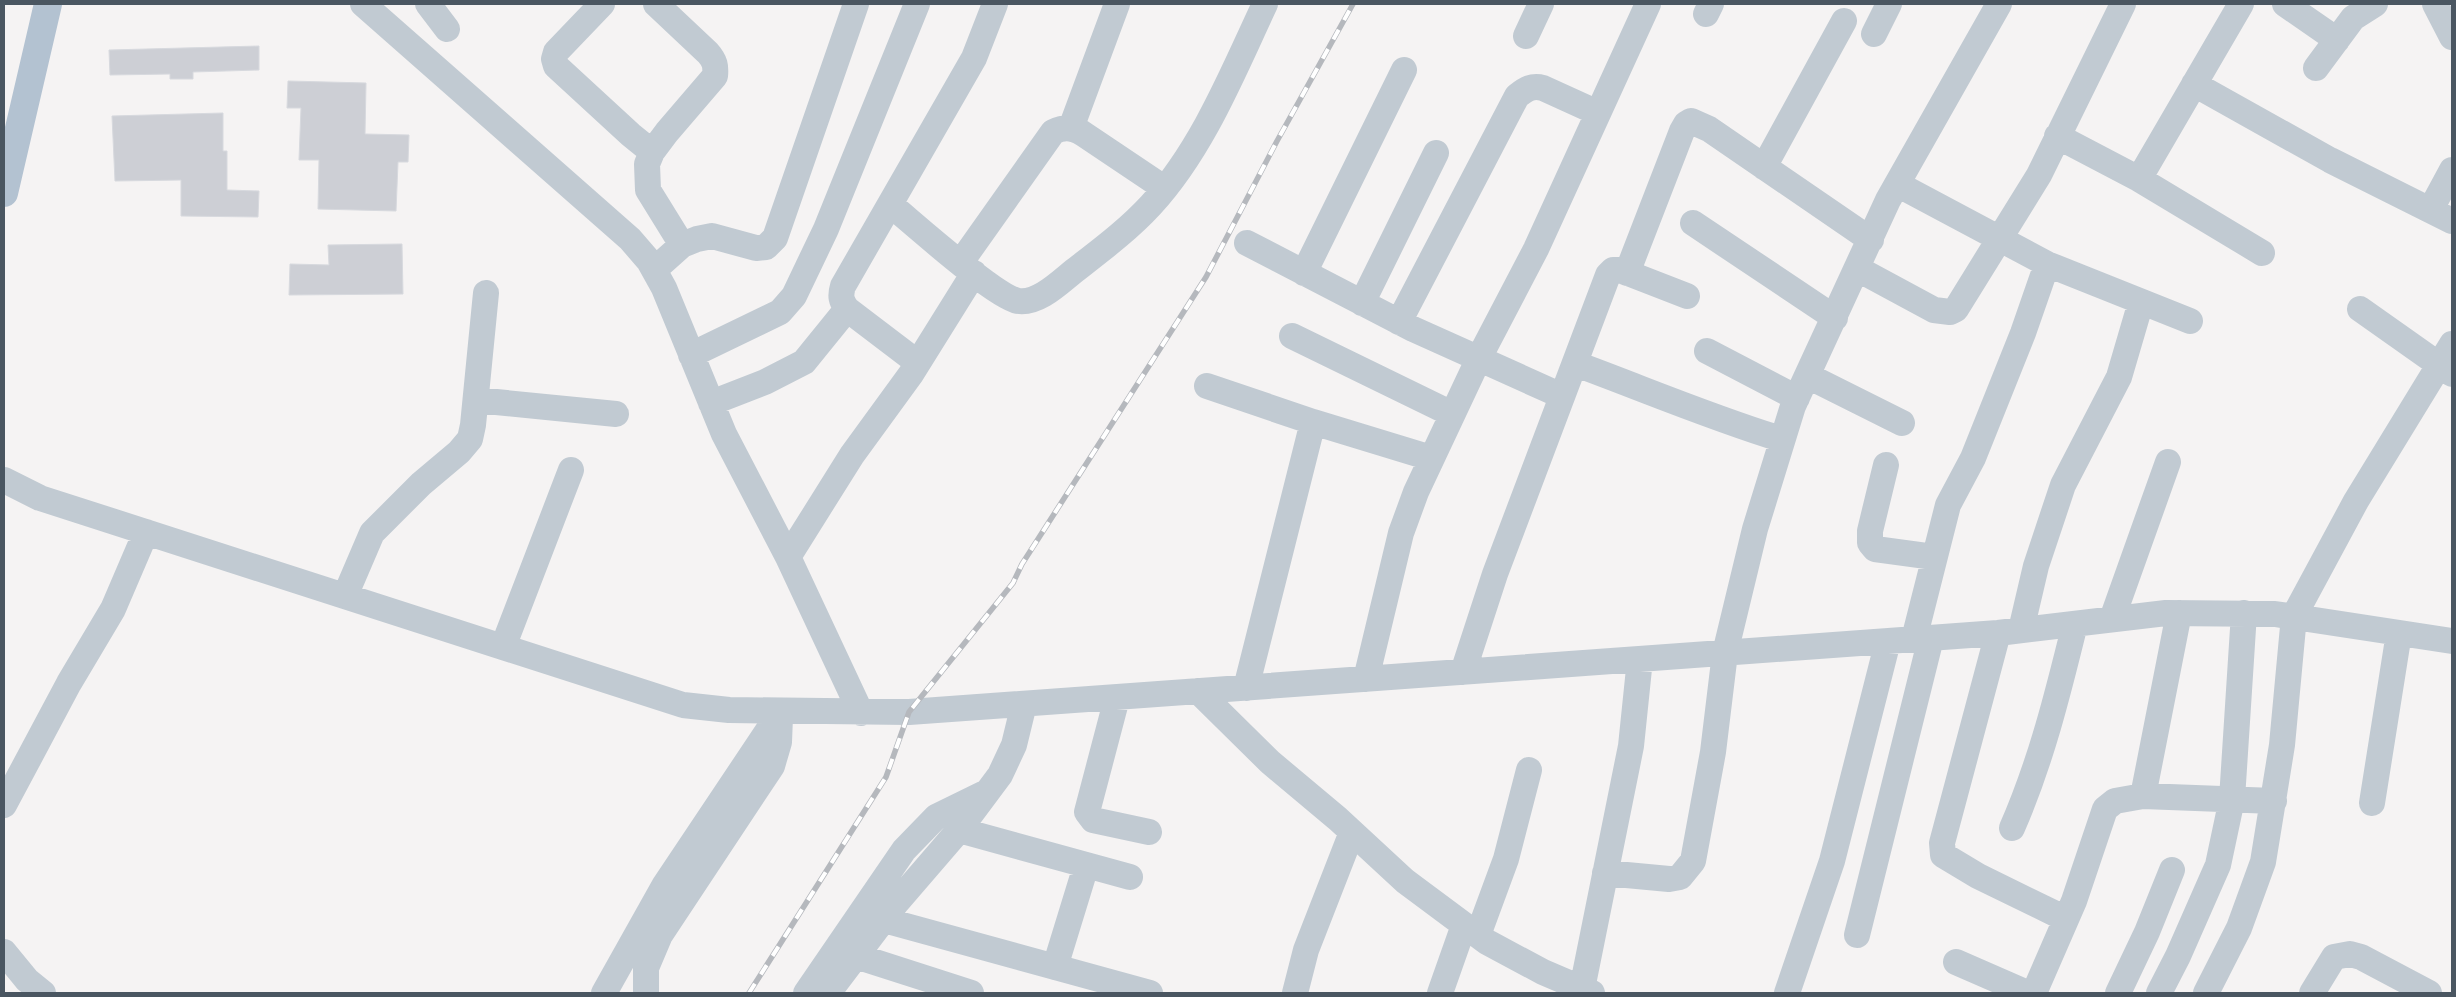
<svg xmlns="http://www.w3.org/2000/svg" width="2456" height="997" font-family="Figtree,sans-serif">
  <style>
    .building { fill: #cdcfd5; stroke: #d7d9de }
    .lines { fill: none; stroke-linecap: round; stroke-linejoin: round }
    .minor { stroke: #c1cad2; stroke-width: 26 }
    .major { stroke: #b3c2d1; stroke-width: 28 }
    .rail-casing { stroke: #b5b8bd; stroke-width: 5.5 }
    .rail { stroke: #fff; stroke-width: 4; stroke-dasharray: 11; stroke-linecap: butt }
  </style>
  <rect width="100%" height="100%" fill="#f5f3f3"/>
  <path class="building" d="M259 46V70L193 72V79H170V74L110 75 109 50Z
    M288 81 366 83 365 134 409 135 408 162H398L396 211 318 209 319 160H299L301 108H287Z
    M223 113V151H227V190L259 191 258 217 181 216V180L115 181 112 116Z
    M402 244 403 294 289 295 290 264 329 265 328 245Z"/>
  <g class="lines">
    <path class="minor" d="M363 4 630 239 649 261 664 288 724 434 788 557 861 713
      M428 4 447 29
      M602 4 556 52 554 59 556 66 631 135 652 152
      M656 4 708 53C715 61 716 66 715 76L667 132 652 152 647 164 648 190 682 245
      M2285 4 2337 40
      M2435 4 2452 37
      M1706 14 1711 4
      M1874 34 1889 4
      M1526 36 1541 4
      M2316 68 2353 18 2375 4
      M2194 84 2330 160 2452 221
      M1071 128 1117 4
      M2057 136 2139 179 2262 253
      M1764 167 1844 21
      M2139 179 2241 4
      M1897 184 2047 264 2190 321
      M891 205C914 224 994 296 1018 301 1038 304 1059 283 1074 271 1101 250 1128 230 1151 205 1203 148 1233 72 1265 4
      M2431 209 2452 170
      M1693 223 1835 318
      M1247 243 1413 329 1562 396
      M961 262 1053 132C1064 127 1070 127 1082 133L1164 188
      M1858 269 1934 310 1950 312 1956 309 2039 175 2123 4
      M654 270 682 245 697 239 712 236 756 248 766 247 775 238 856 4
      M1304 273 1404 70
      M1627 273 1682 131 1686 124 1691 121 1709 129 1871 240
      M1362 303 1436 153
      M2360 309 2452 374
      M1399 322 1517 96C1526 89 1532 85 1543 88L1598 113
      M1292 336 1452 414
      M1707 351 1797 398
      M691 355 780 312 794 296 826 229 917 4
      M918 363 847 309C841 301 840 296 843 286L974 58 995 4
      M1576 364C1644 389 1712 418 1781 439
      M1808 376 1902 423
      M1207 386 1313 422 1431 458
      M476 400 616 414
      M711 403 765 382 804 362 847 309
      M1886 465 1870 531V543L1875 549 1934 557
      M4 480 40 498 683 705 729 710 909 712 1998 633 2166 613 2275 614 2452 641
      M788 557 852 455 911 374 974 273
      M345 596 372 533 421 484 459 452 470 439 473 425 486 293
      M2112 619 2168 462
      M2021 630 2036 566 2063 485 2119 377 2141 302
      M1998 633 1942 843 1943 855 1978 876 2066 919
      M1914 639 1948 505 1973 458 2023 333 2047 264
      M503 647 571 470
      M1463 672 1495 574 1608 275 1613 270H1620L1687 296
      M1366 679 1401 533 1416 492 1479 358 1536 249 1648 4
      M1246 688 1313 422
      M1198 691 1270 762 1338 819 1405 881 1487 942 1543 972 1592 993
      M1117 698 1087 812 1093 820 1149 832
      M2143 796 2179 613
      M2372 803 2399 633
      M4 805 69 683 113 609 146 532
      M2012 828C2041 762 2058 693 2075 624
      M959 830 1130 877
      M1605 873 1669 879 1680 877 1693 861 1713 752 1725 653 1755 529 1793 406 1888 200 1999 4
      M884 920 1150 993
      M1478 935 1506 859 1529 770
      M1857 935 1931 638
      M4 952 27 980 43 993
      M856 956 971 993
      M1956 962 2027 993
      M1055 967 1086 866
      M1582 989 1631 746 1640 659
      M604 993 664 886 781 711
      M646 993V968L660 935 772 766 779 742 780 717
      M806 993 904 850 936 817 983 794
      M828 993 897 902 959 830 1000 775 1014 745 1024 704
      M1295 993 1306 950 1352 832
      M1440 993 1464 925
      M1787 993 1832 861 1888 641
      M2034 993 2074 901 2105 809 2115 801 2143 796 2274 801
      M2118 993 2147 932 2172 870
      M2159 993 2178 956 2218 865 2232 799 2244 613
      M2206 993 2239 928 2263 862 2282 745 2294 616 2356 501 2452 344
      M2312 993 2334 957 2350 954 2361 957 2429 993"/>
    <path class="major" d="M4 193 48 4"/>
    <defs>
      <path id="rail" d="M749 993 886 777 909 712 1013 583 1022 564 1206 277 1277 141 1353 4"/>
    </defs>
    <use href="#rail" class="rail-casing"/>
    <use href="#rail" class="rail"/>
  </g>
  <rect width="2456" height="997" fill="none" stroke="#4a5661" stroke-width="10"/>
</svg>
